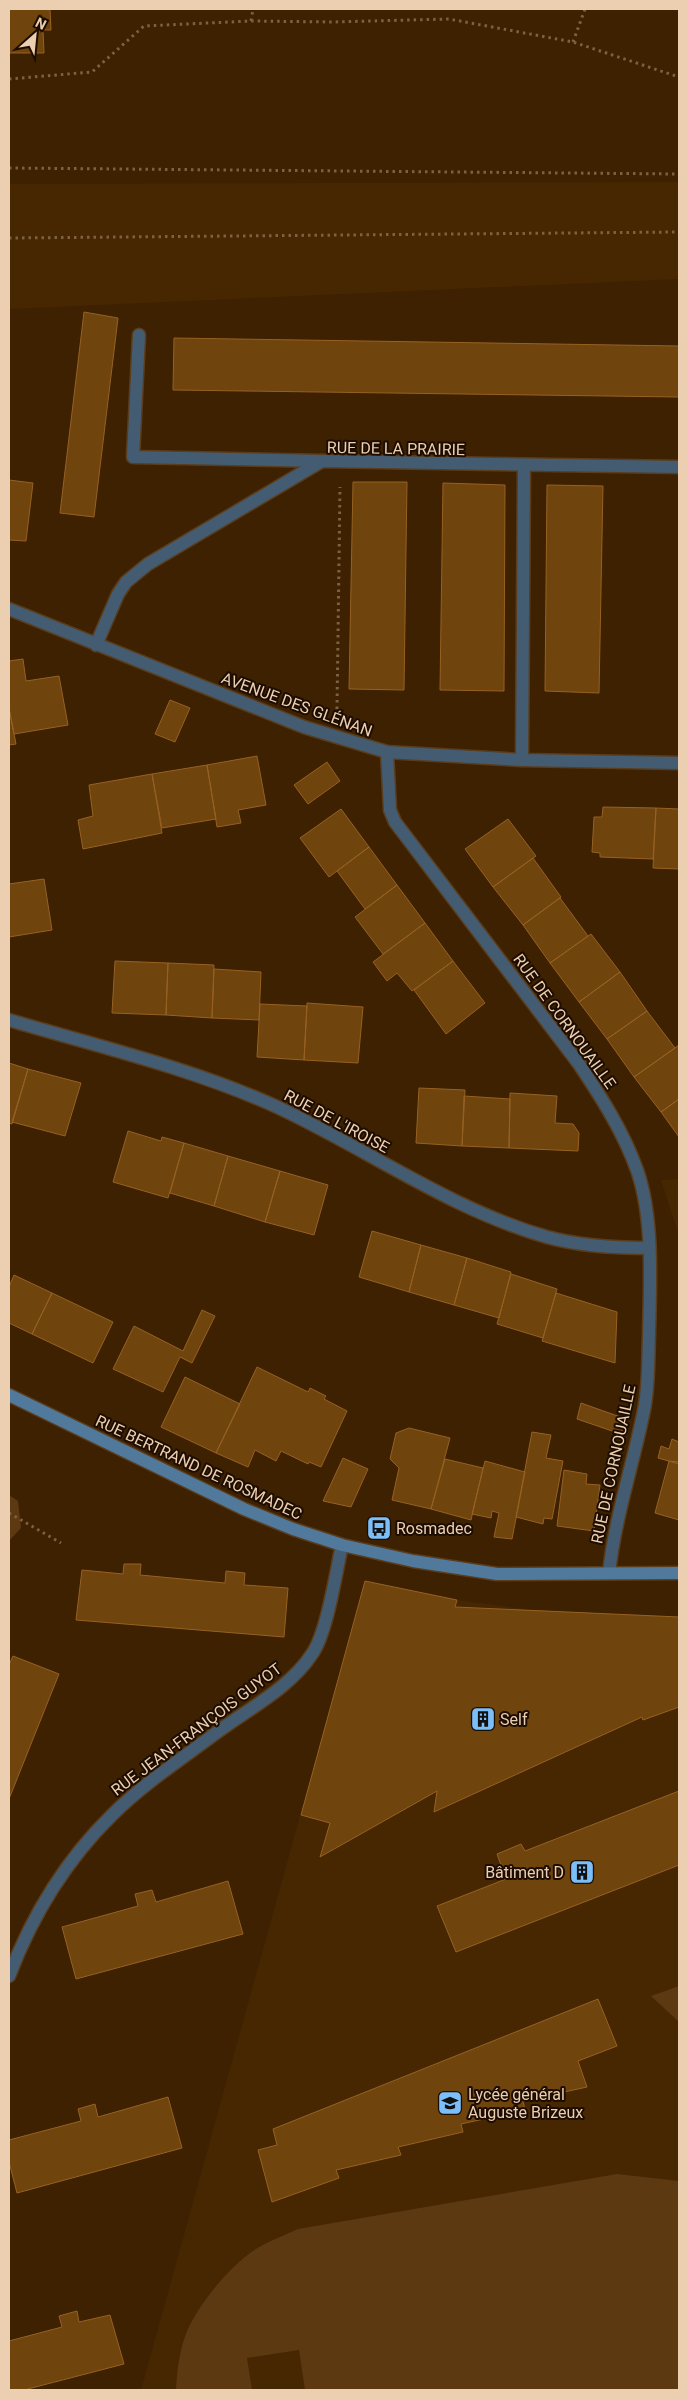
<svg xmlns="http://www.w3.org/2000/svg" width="688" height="2399" font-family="Roboto,sans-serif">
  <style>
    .built { fill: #462701 }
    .green { fill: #5c3911 }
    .building { fill: #6f440d; stroke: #976124 }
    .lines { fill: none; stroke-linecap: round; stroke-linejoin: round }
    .lane-casing { stroke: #593d1d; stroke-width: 15 }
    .street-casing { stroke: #593d1d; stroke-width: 15 }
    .secondary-casing { stroke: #593d1d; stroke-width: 15 }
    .path { stroke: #7d6142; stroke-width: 3; stroke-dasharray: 2.5 4; stroke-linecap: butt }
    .lane { stroke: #445c72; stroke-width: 12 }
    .street { stroke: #445c72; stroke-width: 12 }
    .secondary { stroke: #51799b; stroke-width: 12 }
    .labels { text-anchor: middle; stroke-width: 4; stroke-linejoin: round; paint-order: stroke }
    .street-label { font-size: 16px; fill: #ecceb1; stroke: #1d0d00 }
    .poi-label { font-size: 16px; fill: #ecceb1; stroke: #1d0d00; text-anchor: start }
  </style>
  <rect width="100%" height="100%" fill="#3d2101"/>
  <path class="built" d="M679 182V279L9 309V184Z
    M679 1179V1236L661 1180Z
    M365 1581 457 1600 532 1610 679 1617V2390H141Z"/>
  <path class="green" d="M9 1495 18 1501 21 1528 9 1541Z
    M679 1986V2022L651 1996Z
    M617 2174 679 2181V2390H305L299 2350 247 2358 252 2390H176C177 2372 179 2352 186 2334 196 2307 229 2267 253 2251 266 2242 283 2236 298 2229Z"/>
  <path class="building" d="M9 9H50L51 30H43L44 53H9Z
    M84 312 118 318 94 517 60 513Z
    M174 338 679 346V397L173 390Z
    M9 480 33 483 26 541 9 540Z
    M353 482H407L404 690 349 689Z
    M443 483 505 485 504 691 440 690Z
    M547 485 603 486 599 693 545 691Z
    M23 659 26 681 59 676 68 725 14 734 9 708V661Z
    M170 700 190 708 175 742 155 734Z
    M9 708 16 744 9 745Z
    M257 756 266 805 238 810 241 823 217 827 207 765Z
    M327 762 340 781 308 804 294 785Z
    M207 765 216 819 162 828 152 774Z
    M152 774 162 833 83 849 78 820 93 816 89 785Z
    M603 807 656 808 653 859 600 857V853L592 852 594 817H602Z
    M656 808 679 809V869L653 868Z
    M341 809 369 847 329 877 300 838Z
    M508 819 536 856 493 887 465 849Z
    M369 847 397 885 365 909 337 871Z
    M533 858 561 897 523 925 493 887Z
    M44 879 52 930 9 937V884Z
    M397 885 425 923 383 954 355 917Z
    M560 898 588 936 550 963 523 925Z
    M425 923 453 961 412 991 397 973 387 981 373 962Z
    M591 934 620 972 579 1002 550 963Z
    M115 961 168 963 166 1015 112 1013Z
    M453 961 485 1003 446 1034 414 990Z
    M168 963 214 965 212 1018 166 1015Z
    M214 969 261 972 259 1020 212 1018Z
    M620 972 647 1011 607 1039 579 1002Z
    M307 1003 363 1007 358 1063 304 1060Z
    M260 1004 307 1006 304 1060 257 1057Z
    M647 1011 675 1048 634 1077 607 1039Z
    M679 1045V1099L661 1112 634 1077Z
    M9 1063 28 1069 12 1124 9 1123Z
    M28 1069 81 1083 65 1136 12 1122Z
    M419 1088 465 1090 462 1146 416 1143Z
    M510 1093 557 1096 555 1123 573 1124 579 1133 578 1151 509 1148Z
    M464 1096 510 1099 509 1148 462 1146Z
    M679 1099V1137L661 1112Z
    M128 1131 161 1141 162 1137 184 1143 168 1198 113 1182Z
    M184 1143 228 1156 214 1206 170 1193Z
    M228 1156 280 1171 265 1222 214 1206Z
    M280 1171 328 1185 314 1235 265 1222Z
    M372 1231 421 1245 409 1292 359 1277Z
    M421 1245 467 1258 454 1305 409 1292Z
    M467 1258 511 1272 499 1318 454 1305Z
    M511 1274 557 1289 543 1338 497 1324Z
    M14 1275 52 1293 32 1334 9 1323V1287Z
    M52 1293 113 1322 93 1363 32 1334Z
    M556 1293 617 1312 615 1363 542 1341Z
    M202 1310 215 1316 192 1363 180 1357 163 1392 113 1369 134 1326 183 1351Z
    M257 1367 308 1392 310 1388 326 1396 324 1399 347 1411 321 1467 309 1462 308 1464 281 1451 276 1461 255 1450 248 1467 216 1453Z
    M185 1377 240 1404 216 1453 161 1427Z
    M581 1403 626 1419 621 1434 577 1419Z
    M409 1428 450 1438 431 1509 392 1500 399 1468 390 1459 396 1433Z
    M532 1432 551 1435 546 1458 563 1461 552 1519 544 1518 543 1524 516 1517Z
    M672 1439 679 1442V1464L658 1458 661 1446 669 1449Z
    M343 1458 368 1469 351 1507 323 1501Z
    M445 1459 483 1468 471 1520 431 1509Z
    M485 1461 525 1472 512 1539 494 1537 499 1513 492 1511 491 1518 472 1514Z
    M669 1461 679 1462V1520L655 1513Z
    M564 1470 587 1474 586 1484 600 1485 594 1531 557 1526Z
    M124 1564H141L140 1575 225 1583 226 1571 245 1573 244 1585 288 1588 284 1637 76 1620 82 1570 123 1574Z
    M365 1581 457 1600 455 1607 679 1617V1707L643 1720 642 1717 434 1812 437 1791 320 1857 330 1823 301 1815Z
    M13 1656 59 1674 9 1799V1665Z
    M679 1791V1865L456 1952 437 1906 506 1879 497 1854 521 1844 525 1851Z
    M228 1881 243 1934 76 1979 62 1927 138 1906 135 1894 152 1890 156 1902Z
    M598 1999 617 2046 578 2061 587 2087 523 2101 525 2110 461 2124 463 2132 398 2147 401 2155 336 2170 339 2178 272 2202 258 2150 277 2145 273 2129Z
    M168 2097 182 2148 17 2193 9 2162V2140L81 2121 78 2109 95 2104 98 2117Z
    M77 2311 79 2322 110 2315 124 2364 24 2390H9V2341L62 2327 59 2316Z"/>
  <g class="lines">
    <defs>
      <path id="lane" d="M139 335 133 457 322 461
        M522 760 524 465"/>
      <path id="street" d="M9 609 304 727 387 752 522 760 679 763
        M96 645 118 594 126 582 148 564 322 461 679 467
        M387 752 390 810 395 822 579 1064C601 1097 623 1131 637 1170 654 1218 650 1284 649 1335 648 1360 649 1386 644 1410 633 1465 615 1517 609 1573
        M9 1020C97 1046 191 1068 275 1106 366 1148 449 1209 547 1237 580 1246 614 1248 648 1248
        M9 1976C32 1916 66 1860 112 1815 143 1784 181 1759 216 1733 248 1709 290 1688 312 1654 327 1633 336 1572 342 1545"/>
      <path id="secondary" d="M9 1395 244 1509 293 1529 342 1545 413 1561 497 1574 679 1573"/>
    </defs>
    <use href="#lane" class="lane-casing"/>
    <use href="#street" class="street-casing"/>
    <use href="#secondary" class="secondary-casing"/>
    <path class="path" d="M251 21 253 9
      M573 42 585 9
      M9 79 92 72 144 26 251 21 333 22 449 19 573 42 679 77
      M9 168 679 174
      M9 238 679 232
      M337 709 340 487
      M9 1513 61 1543"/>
    <use href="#lane" class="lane"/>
    <use href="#street" class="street"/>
    <use href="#secondary" class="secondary"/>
  </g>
  <defs>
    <symbol id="bus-square" viewBox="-11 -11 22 22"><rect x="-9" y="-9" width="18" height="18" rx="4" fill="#7bbef8" stroke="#1d0d00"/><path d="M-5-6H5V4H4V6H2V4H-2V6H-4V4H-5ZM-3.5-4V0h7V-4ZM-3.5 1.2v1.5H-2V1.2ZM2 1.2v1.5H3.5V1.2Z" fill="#111"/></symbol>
    <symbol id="building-square" viewBox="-11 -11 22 22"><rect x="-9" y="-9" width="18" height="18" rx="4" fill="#7bbef8" stroke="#1d0d00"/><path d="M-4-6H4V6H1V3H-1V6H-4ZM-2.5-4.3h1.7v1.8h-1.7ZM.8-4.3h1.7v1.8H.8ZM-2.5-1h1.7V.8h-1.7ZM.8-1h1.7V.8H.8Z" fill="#111"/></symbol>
    <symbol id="school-square" viewBox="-11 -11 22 22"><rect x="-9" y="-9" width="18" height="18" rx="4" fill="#7bbef8" stroke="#1d0d00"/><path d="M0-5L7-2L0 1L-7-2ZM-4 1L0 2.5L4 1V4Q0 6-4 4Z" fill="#111"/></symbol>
  </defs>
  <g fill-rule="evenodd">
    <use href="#bus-square" x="365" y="1514" width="28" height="28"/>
    <use href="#building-square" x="469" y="1705" width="28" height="28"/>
    <use href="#building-square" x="568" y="1858" width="28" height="28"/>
    <use href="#school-square" x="436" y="2089" width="28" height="28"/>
  </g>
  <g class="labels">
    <g class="street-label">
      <text transform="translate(396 448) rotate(1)" y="6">RUE DE LA PRAIRIE</text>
      <text transform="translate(297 704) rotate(20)" y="6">AVENUE DES GLÉNAN</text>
      <text transform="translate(565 1021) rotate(54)" y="6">RUE DE CORNOUAILLE</text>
      <text transform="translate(337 1121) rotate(28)" y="6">RUE DE L'IROISE</text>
      <text transform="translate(613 1464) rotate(-78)" y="6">RUE DE CORNOUAILLE</text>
      <text transform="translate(199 1467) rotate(25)" y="6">RUE BERTRAND DE ROSMADEC</text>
      <text transform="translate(196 1729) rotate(-37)" y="6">RUE JEAN-FRANÇOIS GUYOT</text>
    </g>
    <g class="poi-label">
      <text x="396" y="1534">Rosmadec</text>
      <text x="500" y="1725">Self</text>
      <text x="564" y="1878" text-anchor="end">Bâtiment D</text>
      <text x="468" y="2100">Lycée général<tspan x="468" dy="18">Auguste Brizeux</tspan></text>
    </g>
  </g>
  <rect width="688" height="2399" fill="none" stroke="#ecceb1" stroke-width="20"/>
  <g transform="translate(35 35) rotate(27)" stroke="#1d0d00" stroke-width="4" paint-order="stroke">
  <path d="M0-4L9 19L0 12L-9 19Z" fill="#ecceb1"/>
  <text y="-8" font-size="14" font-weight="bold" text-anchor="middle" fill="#ecceb1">N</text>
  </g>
</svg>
